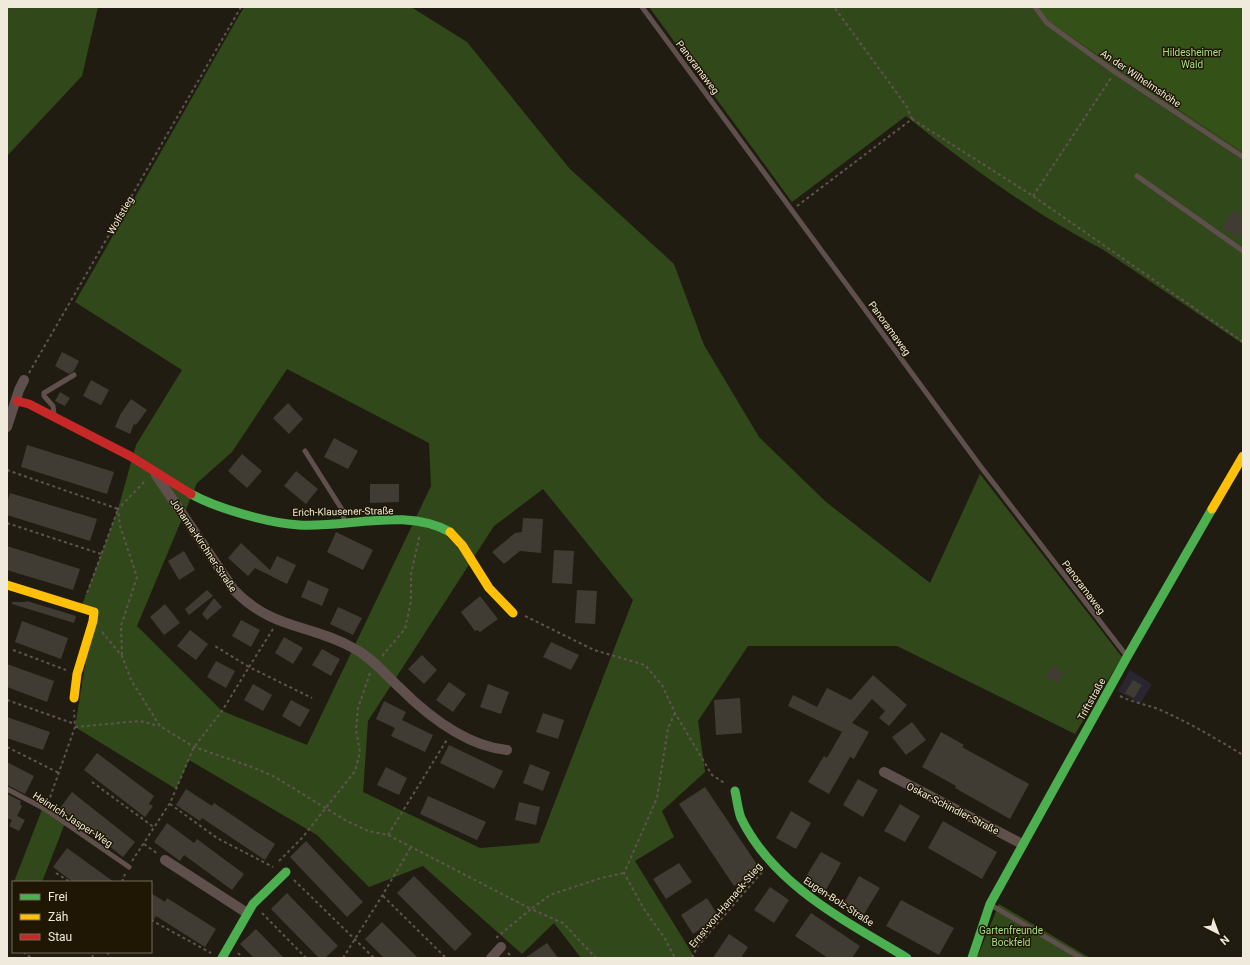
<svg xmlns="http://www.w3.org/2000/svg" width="1250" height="965" font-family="Roboto,sans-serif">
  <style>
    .commercial { fill: #292531 }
    .green { fill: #31491a; fill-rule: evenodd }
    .forest { fill: #345218 }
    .building { fill: #403c33 }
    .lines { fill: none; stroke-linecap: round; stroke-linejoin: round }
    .path { stroke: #5f5450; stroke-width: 2; stroke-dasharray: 3 3; stroke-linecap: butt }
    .lane { stroke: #60504d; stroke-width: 5 }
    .street { stroke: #60504d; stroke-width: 10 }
    .fast { stroke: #4caf50; stroke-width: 9 }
    .slow { stroke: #ffc107; stroke-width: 9 }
    .jam { stroke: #c62828; stroke-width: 9 }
    .labels { text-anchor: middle; stroke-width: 3; stroke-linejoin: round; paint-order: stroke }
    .park-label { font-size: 10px; fill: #a9df84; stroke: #1f1703 }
    .street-label { font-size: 10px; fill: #efeadc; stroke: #1f1703 }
  </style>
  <rect width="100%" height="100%" fill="#211c11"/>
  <path class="commercial" d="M1130 670 1152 684 1140 704 1118 691Z"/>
  <path class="green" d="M7 7H98L82 76 7 156Z
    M244 7H411L467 42 569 168 674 264 704 345 759 437 826 502 930 583 980 474 1122 657 1075 734 897 646H748L698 721 705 772 662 811 674 837 635 861 695 958H581L554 923 522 954 423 866 369 887 317 835 189 760 176 789 75 727 94 612 81 608 118 509 136 445 182 370 75 302ZM287 369 429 443 431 486 307 745 222 711 137 626 197 483 232 452ZM543 489 633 600 539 843 480 848 363 792 368 721 494 526Z
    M649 7H1037L1049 22 1243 153V344L1102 249C1034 214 966 164 906 116L792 202Z
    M43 807 65 823 42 882H14Z
    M999 904 1090 958H977Z"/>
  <path class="forest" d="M1037 7H1243V153L1049 22Z"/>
  <path class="building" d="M1233 210 1243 217V230L1238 238 1222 227Z
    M62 352 79 361 74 371 69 374 55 366Z
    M91 380 109 390 101 405 83 396Z
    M60 392 70 398 65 406 55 401Z
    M131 399 147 410 136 425 134 424 130 434 115 427 120 415Z
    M288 403 303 419 289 434 273 418Z
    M334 438 358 451 348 469 324 457Z
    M27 445 114 472 107 494 21 467Z
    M242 454 262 471 247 488 228 471Z
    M296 471 318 489 306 504 284 486Z
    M370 484H399V502L370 503Z
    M10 493 97 519 90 541 7 515V503Z
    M523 518 543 519 541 553 520 551 504 564 492 552 515 533 522 532Z
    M336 532 373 550 363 570 327 552Z
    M241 543 270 570 277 556 296 565 287 584 255 568 248 576 228 558Z
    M7 546 80 569 73 590 7 570Z
    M554 550 574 551 572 584 552 583Z
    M184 551 195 570 179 580 168 561Z
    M308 580 329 589 322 606 301 597Z
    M207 590 213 596 189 615 185 609Z
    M577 590 597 591 595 624 575 623Z
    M480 596 498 619 480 632 477 630 475 631 461 612Z
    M214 598 222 607 207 620 202 614Z
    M27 601 76 616 74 623 12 604V602H26Z
    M165 604 180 623 164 635 150 617Z
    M338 607 362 618 353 635 330 624Z
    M241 620 260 630 251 647 232 636Z
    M22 621 68 638 61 659 15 642Z
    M190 630 208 644 196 660 177 646Z
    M284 637 303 648 293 664 275 653Z
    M551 642 579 655 571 670 543 657Z
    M322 649 340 659 331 676 312 665Z
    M422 655 437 670 424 684 408 669Z
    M216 661 235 671 226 688 207 677Z
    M7 664 54 681 47 702 7 687Z
    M1051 666 1064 672 1058 683 1046 677Z
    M873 675 907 705 889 726 879 718 885 711 872 699 852 723 869 732 854 759 850 757 829 794 808 782 824 756 827 758 842 732 788 706 793 695 817 707 827 688 851 700Z
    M1133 680 1142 685 1134 698 1125 693Z
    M449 682 466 694 453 712 436 700Z
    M253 684 272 695 263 711 244 700Z
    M488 684 509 692 501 714 480 707Z
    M740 698 742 733 716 735 714 700Z
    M291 700 310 710 300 727 282 716Z
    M384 701 406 712 402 720 433 735 425 752 391 736 395 728 376 719Z
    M543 713 564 720 558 739 536 732Z
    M7 717 50 732 43 750 7 738Z
    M912 722 926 740 906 755 892 737Z
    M941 732 964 745 962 747 1029 784 1010 819 955 788 956 786 922 767Z
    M449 745 503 771 494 789 440 763Z
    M97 753 154 796 149 804 153 806 145 817 84 770Z
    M7 762 34 776 25 794 7 785Z
    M530 764 550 772 543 791 523 783Z
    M386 767 407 778 399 795 377 785Z
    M858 779 878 790 863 817 843 805Z
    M705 787 760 869 734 886 679 804Z
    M186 789 212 806 214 803 275 844 265 860 202 818 200 821 176 805Z
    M72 792 135 842 123 857 60 808Z
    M7 794 21 801 20 804 22 806 17 816 25 820 19 831 9 826 12 820 7 818Z
    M428 796 486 822 477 840 420 814Z
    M519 802 540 807 536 825 515 820Z
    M900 804 920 816 905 842 884 831Z
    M791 811 811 823 796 849 776 838Z
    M943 821 997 852 982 879 928 848Z
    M167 823 194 843 197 839 244 874 232 890 184 855 180 861 154 842Z
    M306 841 363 902 347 917 290 857Z
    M67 848 114 882H73L53 867Z
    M821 852 841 863 826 890 805 878Z
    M679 863 692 882 666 899 653 879Z
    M414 876 472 934 455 951 397 893Z
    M859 876 880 888 864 914 844 903Z
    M770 887 789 900 774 923 754 910Z
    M151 893 165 902 167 898 216 929 205 947 156 916 151 924Z
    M287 893 338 946 325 958H319L271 909Z
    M707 898 719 917 693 934 681 915Z
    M901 900 954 928 939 955 886 926Z
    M811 913 860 946 852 958H828L795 936Z
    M382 922 418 958H384L365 939Z
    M256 929 284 958H254L240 944Z
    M729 934 748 947 741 958H713Z
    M547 943 558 958H525Z"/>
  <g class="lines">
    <path class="path" d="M912 119 1033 196 1243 342
      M1033 196 1111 78
      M797 206 912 119 907 107 834 7
      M29 373 241 7
      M7 470 118 509 86 596
      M7 523 101 554
      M525 616 594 650 645 665 662 685 675 713 712 775 726 784
      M273 629 249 667 312 698
      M102 632 122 656 131 680 160 726 194 747 252 767 275 777 345 820 368 831 388 835 531 909 550 895 601 878 624 873
      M13 650 66 670
      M122 655 121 626 137 577 120 526 118 509 146 480
      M382 656 405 629 411 601V574L420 534
      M1120 696C1134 703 1145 704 1158 709 1188 722 1215 738 1243 755
      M7 700 75 724
      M675 713 668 728 657 798 624 873 644 909 664 937 675 958
      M75 727 140 721 159 726
      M7 747 59 773
      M92 782 155 828
      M48 803 75 727 74 710
      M170 804 217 838 273 867
      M388 835 448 738
      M144 844 158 854
      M132 861 170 803 194 747 222 711 249 667 215 646
      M279 861 302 838 355 771 360 752 356 730 358 708 370 673
      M56 873 70 882
      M294 880 374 958
      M122 882 125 874
      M383 896 446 958
      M262 913 306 958
      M151 920 211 953
      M498 938 497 937 531 909 563 923 596 958
      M23 952 32 958
      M107 952 111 958
      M238 953 243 958
      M508 953 513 958
      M92 958 94 952
      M343 958 382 896 411 847
      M692 958 697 947 763 871"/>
    <path class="lane" d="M642 7 981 467 1126 655
      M1035 7 1047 23 1115 72 1243 157
      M1137 176 1243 251
      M54 414 53 406 44 396V393L74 375
      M305 451 343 511 344 521
      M7 789 45 809 129 867
      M991 905 1081 958"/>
    <path class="street" d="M7 427 19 390 24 380
      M156 475 234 590C272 630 312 624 355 649 372 658 385 674 399 687 427 715 465 746 507 750
      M884 772 1022 844
      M165 860 247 913
      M491 958 501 947"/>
    <path class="fast" d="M191 494C218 509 269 523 299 525 348 528 406 507 450 532
      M735 791C737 800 738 810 741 818 774 886 846 921 907 958
      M222 958 253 904 286 872
      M972 958 990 904 1127 657 1212 509"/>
    <path class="slow" d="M1212 509 1243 456
      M450 532 462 545 489 588 513 613
      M7 585 94 612 93 621 77 674 74 698"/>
    <path class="jam" d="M17 401 29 404 130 456 191 494"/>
  </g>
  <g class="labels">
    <g class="park-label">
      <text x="1192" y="56">Hildesheimer<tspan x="1192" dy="12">Wald</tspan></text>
      <text x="1011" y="934">Gartenfreunde<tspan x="1011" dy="12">Bockfeld</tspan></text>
    </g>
    <g class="street-label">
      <text transform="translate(698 67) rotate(53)" y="4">Panoramaweg</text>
      <text transform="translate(1141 78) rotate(34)" y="4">An der Wilhelmshöhe</text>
      <text transform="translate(120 215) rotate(-60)" y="4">Wolfstieg</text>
      <text transform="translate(890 328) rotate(54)" y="4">Panoramaweg</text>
      <text transform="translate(343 511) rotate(-1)" y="4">Erich-Klausener-Straße</text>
      <text transform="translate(204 545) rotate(56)" y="4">Johanna-Kirchner-Straße</text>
      <text transform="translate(1084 587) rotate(53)" y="4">Panoramaweg</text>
      <text transform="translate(1091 699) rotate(-61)" y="4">Triftstraße</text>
      <text transform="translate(953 808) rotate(27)" y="4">Oskar-Schindler-Straße</text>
      <text transform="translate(73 819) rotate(33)" y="4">Heinrich-Jasper-Weg</text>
      <text transform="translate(839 901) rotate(33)" y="4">Eugen-Bolz-Straße</text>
      <text transform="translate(725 905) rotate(-50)" y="4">Ernst-von-Harnack-Stieg</text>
    </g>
  </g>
  <rect width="1250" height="965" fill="none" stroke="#efeadc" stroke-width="16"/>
  <rect x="12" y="881" width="140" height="72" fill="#1f1703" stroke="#726b5a"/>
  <rect x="20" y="894" width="20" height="6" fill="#4caf50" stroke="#726b5a"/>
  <text x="48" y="901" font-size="12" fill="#efeadc">Frei</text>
  <rect x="20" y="914" width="20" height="6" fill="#ffc107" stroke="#726b5a"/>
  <text x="48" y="921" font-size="12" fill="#efeadc">Zäh</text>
  <rect x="20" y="934" width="20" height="6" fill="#c62828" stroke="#726b5a"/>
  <text x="48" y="941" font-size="12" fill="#efeadc">Stau</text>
  <g transform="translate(1218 933) rotate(138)" stroke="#1f1703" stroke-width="3" paint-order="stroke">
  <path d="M0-3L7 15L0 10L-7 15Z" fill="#efeadc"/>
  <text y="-6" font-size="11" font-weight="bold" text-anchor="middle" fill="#efeadc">N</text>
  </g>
</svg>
